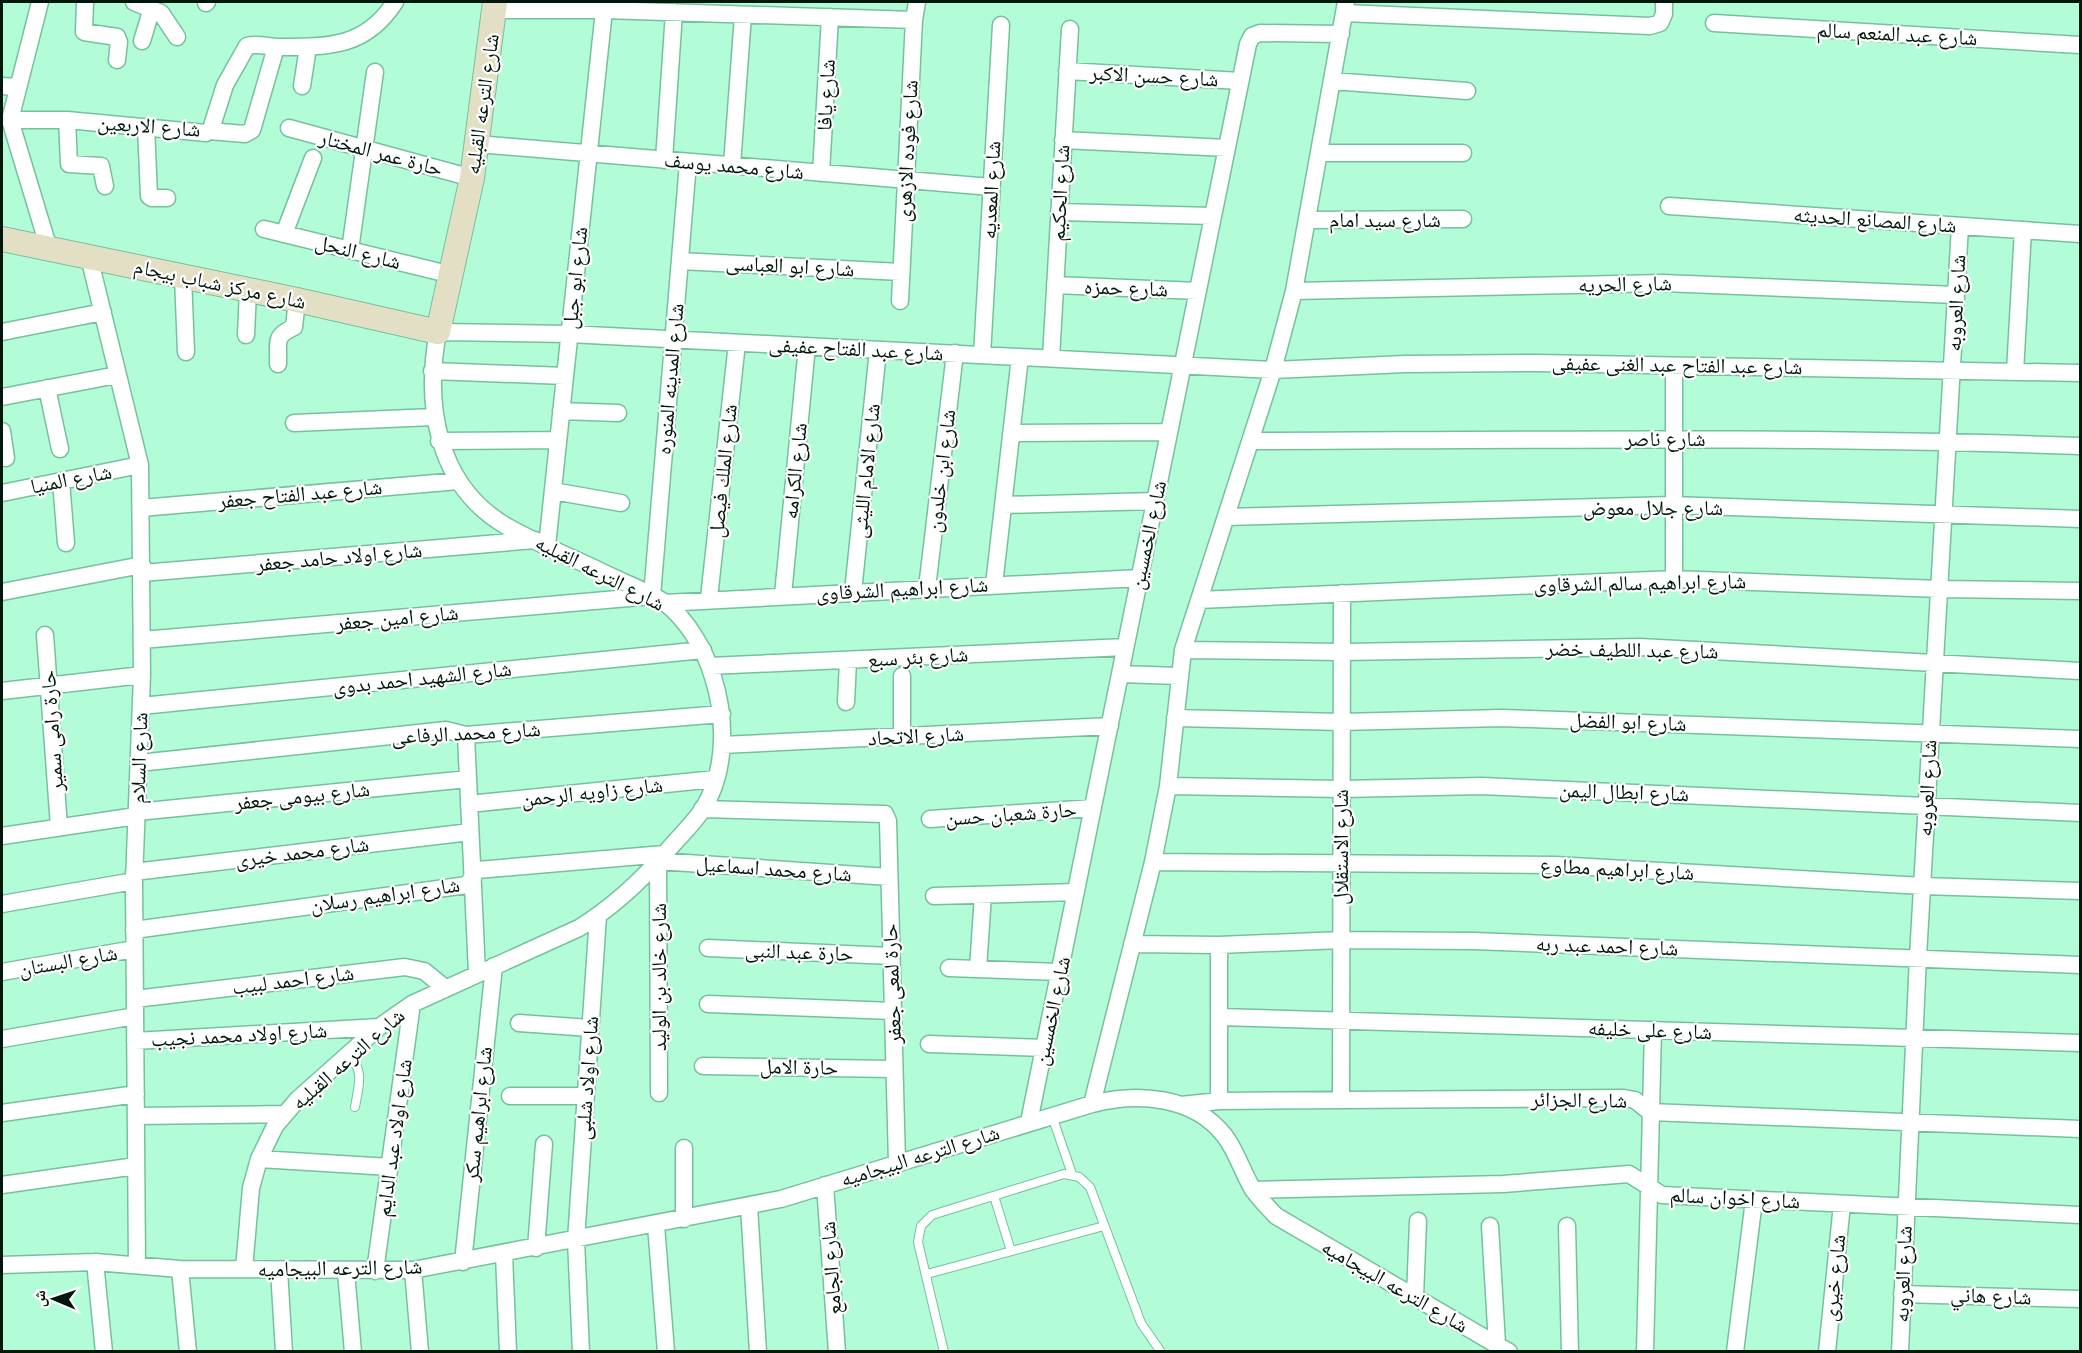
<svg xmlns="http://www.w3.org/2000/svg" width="2082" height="1353" font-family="Roboto,'Noto Naskh Arabic',sans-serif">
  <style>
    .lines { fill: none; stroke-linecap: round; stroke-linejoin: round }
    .lane-casing { stroke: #77c09d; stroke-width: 10 }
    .street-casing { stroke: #77c09d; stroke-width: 19 }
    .secondary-casing { stroke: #77c09d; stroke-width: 26 }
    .lane { stroke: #fff; stroke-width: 8 }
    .street { stroke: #fff; stroke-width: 16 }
    .secondary { stroke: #e2dfc5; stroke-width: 24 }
    .labels { text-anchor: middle; stroke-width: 4.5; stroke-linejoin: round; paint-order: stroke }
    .street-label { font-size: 21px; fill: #00180c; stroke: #fff }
  </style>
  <rect width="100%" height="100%" fill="#b2fdd8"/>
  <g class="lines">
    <defs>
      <path id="lane" d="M347 1055C366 1068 358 1088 355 1107
        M1052 1116 1072 1174
        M994 1196 1011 1251
        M927 1274 1104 1226
        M944 1352 918 1242 921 1226 932 1215 1064 1174 1079 1177 1090 1187 1141 1323 1161 1352"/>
      <path id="street" d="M40 2 10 120 49 249
        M85 2 84 32 117 37 119 42 117 60
        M134 2 161 13 177 37
        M206 3 207 2
        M494 10H604L914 20
        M1344 13 1650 26 1660 23 1664 14V2
        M1714 23 2080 45
        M142 41 152 8
        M1067 71 1240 81
        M1332 81 1467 91
        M2 86 18 87
        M302 86 308 47
        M10 120H67L206 133 211 129 225 85 247 46C257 43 269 47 280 47 330 47 366 47 395 2
        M67 120 69 164 101 166 105 186
        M146 127 149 196 152 198H167
        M289 128 472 178
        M209 131 245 134 252 130 276 47
        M1063 140 1227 148
        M478 144 991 187
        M1319 153H1463
        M664 160 674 12
        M732 165 743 15
        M821 173 830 17
        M1669 206 2080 234
        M1059 212 1213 216
        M1307 220 1463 219
        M264 229 452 275
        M284 234 313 158
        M350 250 375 72
        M89 257 140 465 142 675 134 881 137 1265
        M680 261 901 272
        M183 276 186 352
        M1055 285 1198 291
        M1294 291 1663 283 1956 295
        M900 301 914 20 917 2
        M2 332 103 312
        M246 335 248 290
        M982 355 1001 25
        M1051 358 1070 29
        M278 364C279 341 273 337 294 327L297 300
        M432 371 565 376
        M2015 372 2023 230
        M47 388 60 449
        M2 397 117 375
        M561 411 618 413
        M294 423 433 417
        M2 431 6 458
        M1011 433 1169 432
        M439 441 558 440
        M1250 441C1527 440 1804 436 2080 446
        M61 481 66 543
        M553 491 621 503
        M2 493 140 465
        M1003 505 1155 501
        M141 508 459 481
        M1226 517 1672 505 2080 519
        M547 546 604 10
        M142 573 535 540
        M1674 579V366
        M994 585 1020 357
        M927 588 955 353
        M2 592 142 565
        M853 592 878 350
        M783 595 807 346
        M709 598 737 343
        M1199 600 1674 579 1940 589 2080 591
        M664 603 1139 578
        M45 635 59 827
        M142 640 652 596 688 163
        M1183 650 1342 652 1640 647 2080 671
        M710 666 1125 647
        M1120 674 1179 676
        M902 676V737
        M2 691 142 675
        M846 702 848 661
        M141 706 703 650
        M1175 718 1341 722 1502 718 2080 739
        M466 735 477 973
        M722 745 1110 726
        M139 763 446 730 466 735 722 714
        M1168 786 1342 789 1482 786 2080 813
        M469 804 715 779
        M702 809 885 814 888 821 897 1163
        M137 812 468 779
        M930 819 1093 808
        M2 836 136 816
        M1153 862 1555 865 1923 886 2080 891
        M134 872 470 832
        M934 896 1076 892
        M2 904 134 881
        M134 930 467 885 477 870 664 854
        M1132 944 1219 945 1341 940 1474 941 2080 965
        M1219 945V1101
        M708 948 891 956
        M949 968 1060 972
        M978 969 983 895
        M2 972 134 949
        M135 999 405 967 424 971 445 988
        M708 1004 893 1011
        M1219 1017 2080 1043
        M519 1023 590 1028
        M2 1039 135 1016
        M135 1041 379 1027
        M929 1044 1044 1048
        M703 1066 894 1069
        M659 1093 658 861 889 877
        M510 1096H585
        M1341 1100 1342 593
        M1092 1104 1153 862 1168 786 1183 650 1273 370 1294 291 1346 2
        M1181 1105 1219 1101 1624 1098 1635 1100 1650 1112 2080 1129
        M2 1113 136 1094
        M136 1116 285 1114
        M1029 1122 1248 44 1252 36 1260 33 1341 34
        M259 1159 390 1167
        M2 1185 136 1166
        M825 1185 837 1352
        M1253 1190 1503 1184 1629 1174 1662 1195 2080 1215
        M749 1206 758 1352
        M684 1219V1148
        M656 1225 666 1352
        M1490 1226 1497 1344
        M1567 1226 1570 1352
        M536 1248 544 1144
        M504 1254 508 1352
        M95 1262 104 1352
        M463 1262 494 966
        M2 1265 95 1262 180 1269 413 1270 781 1199 1092 1104C1137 1092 1193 1096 1224 1135 1236 1150 1242 1171 1252 1188 1258 1198 1268 1207 1276 1216L1509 1352
        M180 1269 188 1352
        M244 1269 251 1188 259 1159 275 1126 298 1099 379 1027 412 1004 579 928C613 907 641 881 667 851 679 837 693 824 703 809 727 771 726 718 713 677 705 650 687 619 664 602 645 590 622 582 602 572 571 557 538 544 508 527 437 487 424 405 438 332L569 334 1273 370 1405 364 1538 363 2080 373
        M279 1270 284 1352
        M413 1270 420 1352
        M375 1271 412 1004
        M346 1272 353 1352
        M1902 1294 2080 1299
        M1415 1297 1418 1221
        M581 1352 576 1240 598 916
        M1645 1352 1653 1030
        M1735 1352 1754 1200
        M1827 1352 1842 1204
        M1900 1352 1918 957 1960 226"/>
      <path id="secondary" d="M2 239 297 300 438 332 472 178 495 2"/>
    </defs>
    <use href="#lane" class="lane-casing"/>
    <use href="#street" class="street-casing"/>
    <use href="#secondary" class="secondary-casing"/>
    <use href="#lane" class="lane"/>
    <use href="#street" class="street"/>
    <use href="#secondary" class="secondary"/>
  </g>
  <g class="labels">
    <g class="street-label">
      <text transform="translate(1897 34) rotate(3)" y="7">شارع عبد المنعم سالم</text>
      <text transform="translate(1154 76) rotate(3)" y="7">شارع حسن الاكبر</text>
      <text transform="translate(826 95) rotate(-87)" y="7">شارع يافا</text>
      <text transform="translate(482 104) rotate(-82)" y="7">شارع الترعه القبليه</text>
      <text transform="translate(149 126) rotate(4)" y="7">شارع الاربعين</text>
      <text transform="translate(907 151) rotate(-87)" y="7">شارع فوده الازهرى</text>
      <text transform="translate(381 153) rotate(15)" y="7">حارة عمر المختار</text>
      <text transform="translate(734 166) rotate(5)" y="7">شارع محمد يوسف</text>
      <text transform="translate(991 190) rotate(-87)" y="7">شارع المعديه</text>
      <text transform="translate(1060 193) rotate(-87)" y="7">شارع الحكيم</text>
      <text x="1385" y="227">شارع سيد امام</text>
      <text transform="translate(1875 220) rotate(4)" y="7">شارع المصانع الحديثه</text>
      <text transform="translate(358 252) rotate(14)" y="7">شارع النحل</text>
      <text transform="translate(790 266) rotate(3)" y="7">شارع ابو العباسى</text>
      <text transform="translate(575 278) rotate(-84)" y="7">شارع ابو جبل</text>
      <text transform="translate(220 284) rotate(12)" y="7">شارع مركز شباب بيجام</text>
      <text transform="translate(1625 284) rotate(-1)" y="7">شارع الحريه</text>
      <text transform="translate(1126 288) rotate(2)" y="7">شارع حمزه</text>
      <text transform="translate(1956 303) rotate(-87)" y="7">شارع العروبه</text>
      <text transform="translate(856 349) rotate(3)" y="7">شارع عبد الفتاح عفيفى</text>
      <text transform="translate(1677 365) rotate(1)" y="7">شارع عبد الفتاح عبد الغنى عفيفى</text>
      <text transform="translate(670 379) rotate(-85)" y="7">شارع المدينه المنوره</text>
      <text x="1665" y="446">شارع ناصر</text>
      <text transform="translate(723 471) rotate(-84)" y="7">شارع الملك فيصل</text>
      <text transform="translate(795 471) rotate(-84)" y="7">شارع الكرامه</text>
      <text transform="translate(866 471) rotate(-84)" y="7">شارع الامام الليثى</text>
      <text transform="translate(941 471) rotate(-83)" y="7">شارع ابن خلدون</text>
      <text transform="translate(71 479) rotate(-11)" y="7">شارع المنيا</text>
      <text transform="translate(300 494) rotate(-5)" y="7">شارع عبد الفتاح جعفر</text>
      <text x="1653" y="515">شارع جلال معوض</text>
      <text transform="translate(1148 535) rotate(-78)" y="7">شارع الخمسين</text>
      <text transform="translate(339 557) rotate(-5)" y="7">شارع اولاد حامد جعفر</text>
      <text transform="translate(600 573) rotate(27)" y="7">شارع الترعه القبليه</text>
      <text transform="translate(1640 583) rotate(-1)" y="7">شارع ابراهيم سالم الشرقاوى</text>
      <text transform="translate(902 589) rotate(-3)" y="7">شارع ابراهيم الشرقاوى</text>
      <text transform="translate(397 618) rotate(-5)" y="7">شارع امين جعفر</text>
      <text transform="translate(1632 650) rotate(1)" y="7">شارع عبد اللطيف خضر</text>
      <text transform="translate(918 657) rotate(-3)" y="7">شارع بئر سبع</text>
      <text transform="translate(422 678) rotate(-6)" y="7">شارع الشهيد احمد بدوى</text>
      <text transform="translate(1628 722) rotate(2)" y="7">شارع ابو الفضل</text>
      <text transform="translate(52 731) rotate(-94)" y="7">حارة رامى سمير</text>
      <text transform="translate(466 733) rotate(-3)" y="7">شارع محمد الرفاعى</text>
      <text transform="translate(916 736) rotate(-3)" y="7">شارع الاتحاد</text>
      <text transform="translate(139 758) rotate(-88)" y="7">شارع السلام</text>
      <text transform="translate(1927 788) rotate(-87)" y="7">شارع العروبه</text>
      <text transform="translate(592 792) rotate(-6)" y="7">شارع زاويه الرحمن</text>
      <text transform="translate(1624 792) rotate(2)" y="7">شارع ابطال اليمن</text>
      <text transform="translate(302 796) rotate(-6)" y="7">شارع بيومى جعفر</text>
      <text transform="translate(1011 814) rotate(-4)" y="7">حارة شعبان حسن</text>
      <text transform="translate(1341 847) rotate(-90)" y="7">شارع الاستقلال</text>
      <text transform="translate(302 852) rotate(-7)" y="7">شارع محمد خيرى</text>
      <text transform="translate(774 869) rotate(4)" y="7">شارع محمد اسماعيل</text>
      <text transform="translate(1617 869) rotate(3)" y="7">شارع ابراهيم مطاوع</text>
      <text transform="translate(385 895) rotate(-8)" y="7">شارع ابراهيم رسلان</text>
      <text transform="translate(1607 946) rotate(2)" y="7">شارع احمد عبد ربه</text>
      <text transform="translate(799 952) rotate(2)" y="7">حارة عبد النبى</text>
      <text transform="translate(68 961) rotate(-10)" y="7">شارع البستان</text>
      <text transform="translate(659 977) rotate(-90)" y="7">شارع خالد بن الوليد</text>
      <text transform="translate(293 980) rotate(-7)" y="7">شارع احمد لبيب</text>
      <text transform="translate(892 984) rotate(-92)" y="7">حارة لمعى جعفر</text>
      <text transform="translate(1052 1011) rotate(-78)" y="7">شارع الخمسين</text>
      <text transform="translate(1650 1030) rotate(2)" y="7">شارع على خليفه</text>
      <text transform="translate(239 1035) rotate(-3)" y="7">شارع اولاد محمد نجيب</text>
      <text transform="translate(348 1059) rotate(-41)" y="7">شارع الترعه القبليه</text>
      <text transform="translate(799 1067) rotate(1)" y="7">حارة الامل</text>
      <text transform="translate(587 1078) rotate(-86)" y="7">شارع اولاد شلبى</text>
      <text transform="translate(1579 1100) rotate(1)" y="7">شارع الجزائر</text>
      <text transform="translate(478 1114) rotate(-84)" y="7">شارع ابراهيم سكر</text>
      <text transform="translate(394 1138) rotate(-82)" y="7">شارع اولاد عبد الدايم</text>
      <text transform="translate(920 1156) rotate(-17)" y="7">شارع الترعه البيجاميه</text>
      <text transform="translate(1735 1198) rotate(3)" y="7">شارع اخوان سالم</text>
      <text transform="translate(340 1268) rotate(-1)" y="7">شارع الترعه البيجاميه</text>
      <text transform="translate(831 1268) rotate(-94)" y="7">شارع الجامع</text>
      <text transform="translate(1903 1274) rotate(-88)" y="7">شارع العروبه</text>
      <text transform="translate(1834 1278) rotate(-84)" y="7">شارع خيرى</text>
      <text transform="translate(1395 1286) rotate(30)" y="7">شارع الترعه البيجاميه</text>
      <text transform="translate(1991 1296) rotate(2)" y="7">شارع هاني</text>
    </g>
  </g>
  <rect width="2082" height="1353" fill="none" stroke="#00180c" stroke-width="6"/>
  <g transform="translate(54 1299) rotate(272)" stroke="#ffffff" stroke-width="4.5" paint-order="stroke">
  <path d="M0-4.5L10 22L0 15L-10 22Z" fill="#00180c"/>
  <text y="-9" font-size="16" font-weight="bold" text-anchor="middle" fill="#00180c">ش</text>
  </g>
</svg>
